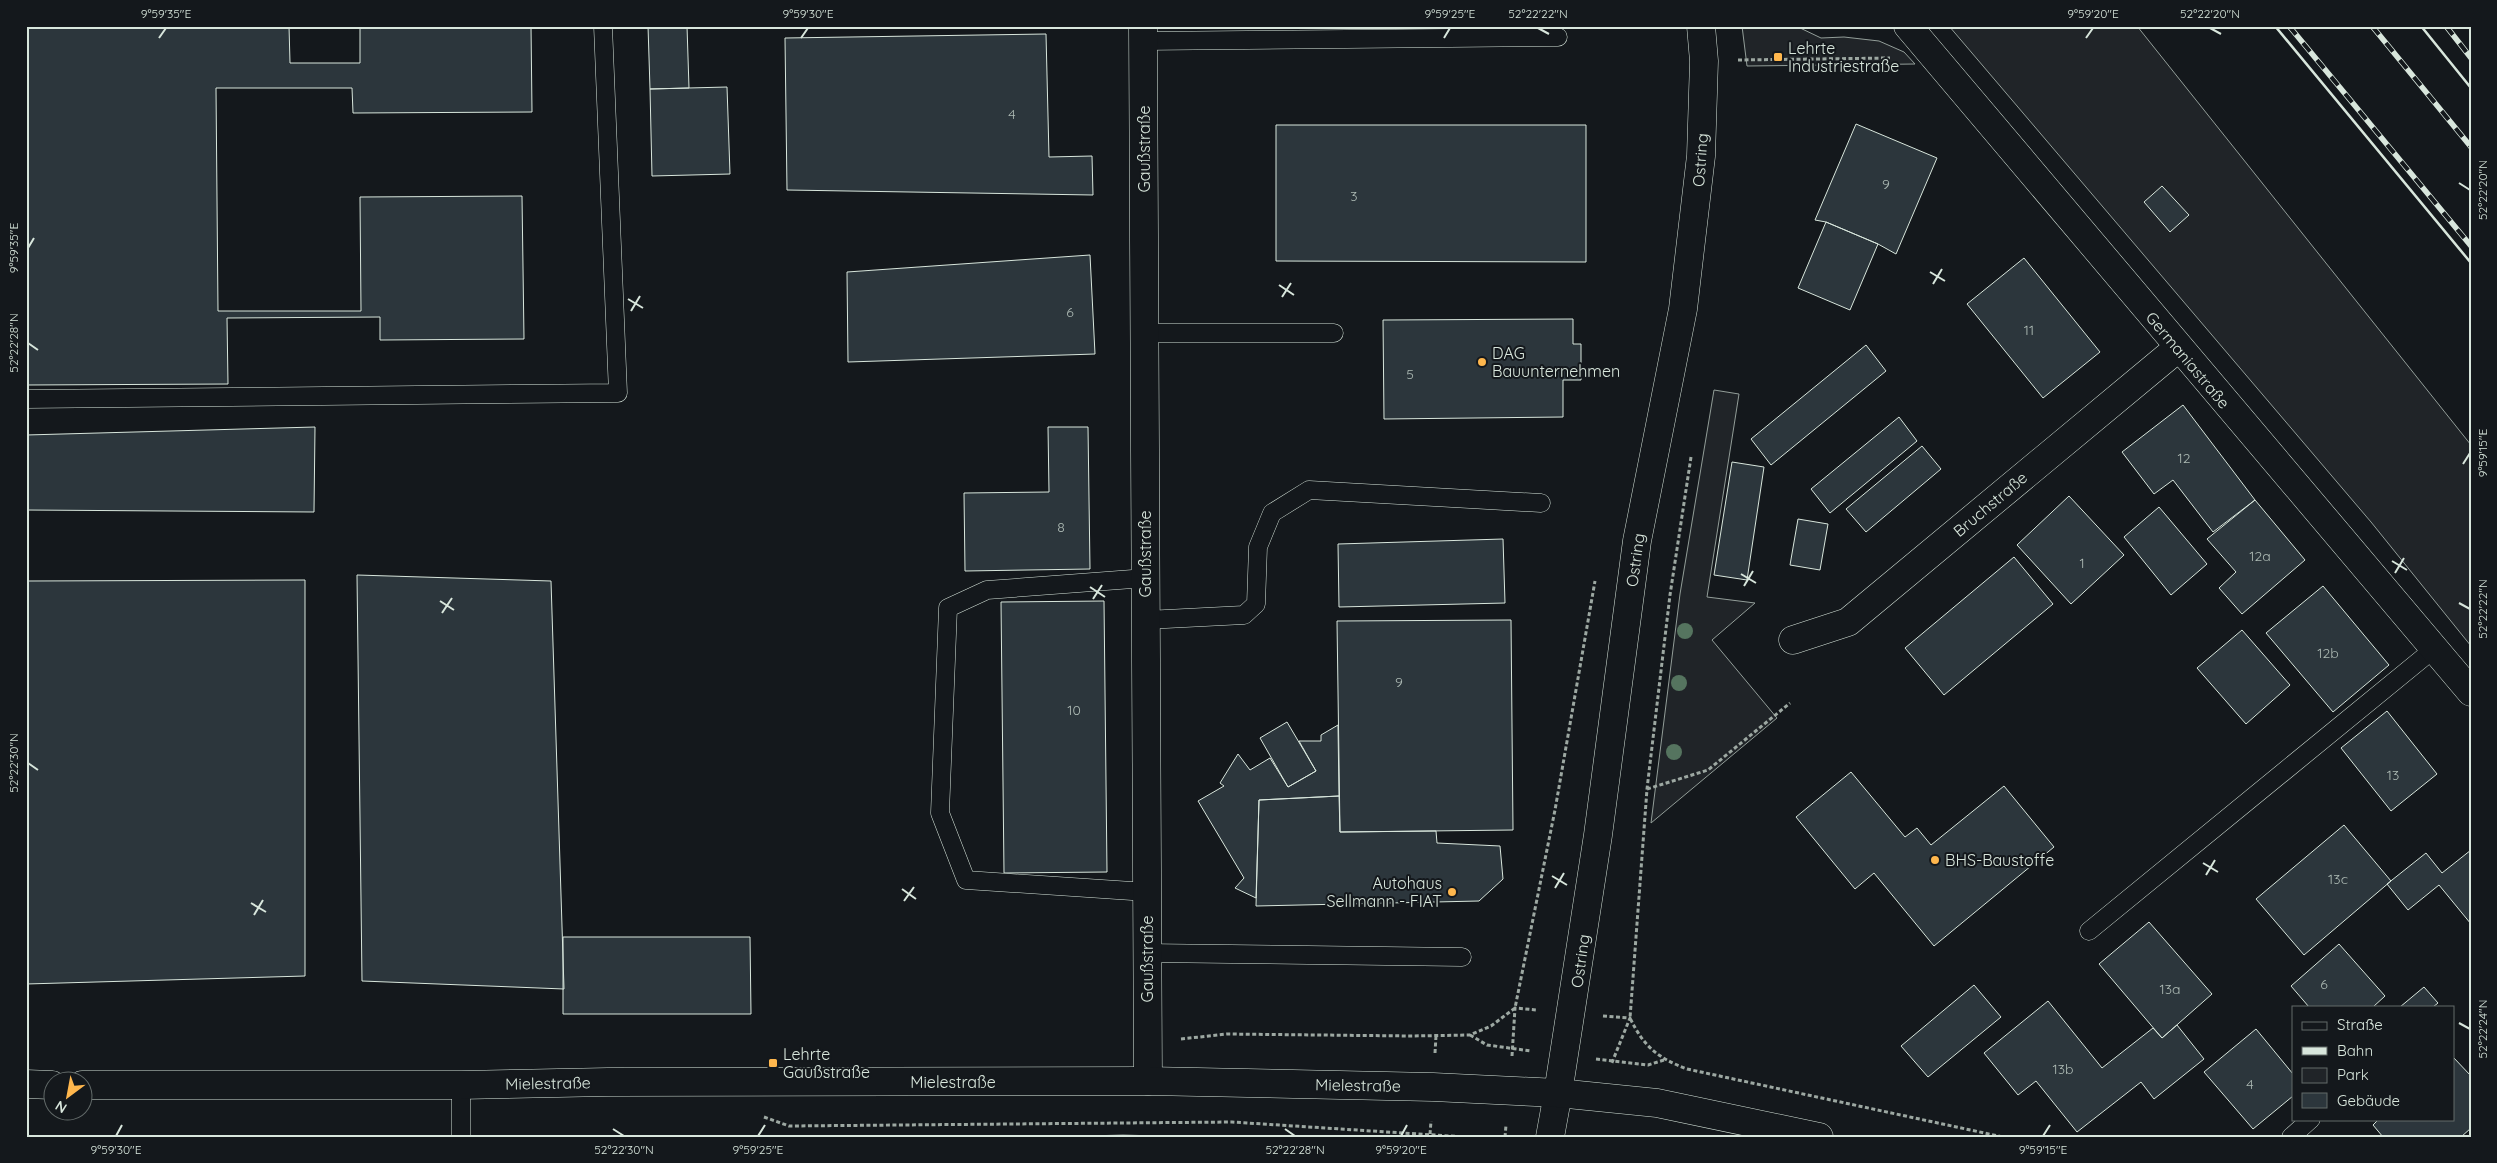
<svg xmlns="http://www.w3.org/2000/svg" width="2497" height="1163" font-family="Quicksand,sans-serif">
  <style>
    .green { fill: #202428; stroke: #939e99 }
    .building { fill: #2c363c; stroke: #d8e6dc }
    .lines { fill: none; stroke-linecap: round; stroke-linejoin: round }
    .service-casing { stroke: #d8e6dc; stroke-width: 19 }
    .minor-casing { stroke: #d8e6dc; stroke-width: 29 }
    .tertiary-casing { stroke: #d8e6dc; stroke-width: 29 }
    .path { stroke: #9da8a2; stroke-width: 3; stroke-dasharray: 4 2.5; stroke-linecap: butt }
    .service { stroke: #14181c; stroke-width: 18 }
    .minor { stroke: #14181c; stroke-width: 28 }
    .tertiary { stroke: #14181c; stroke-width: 28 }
    .rail-casing { stroke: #d8e6dc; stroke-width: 5.5 }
    .rail { stroke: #14181c; stroke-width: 4; stroke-dasharray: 11; stroke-linecap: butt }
    .wall { stroke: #d8e6dc; stroke-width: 2.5 }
    .tree { fill: #55745f }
    .ticks { fill: none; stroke: #d8e6dc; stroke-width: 2 }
    .poi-dot { fill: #ffb74d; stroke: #14181c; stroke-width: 2 }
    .labels { text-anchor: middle; stroke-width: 4; stroke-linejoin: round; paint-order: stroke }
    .number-label { font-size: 14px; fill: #adbab4 }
    .poi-label { font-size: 16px; fill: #d8e6dc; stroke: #14181c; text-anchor: start }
    .street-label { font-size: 16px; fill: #d8e6dc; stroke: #14181c }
    .neatline { fill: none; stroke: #d8e6dc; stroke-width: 2 }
    .ticks-label { font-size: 12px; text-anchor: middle; fill: #d8e6dc }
  </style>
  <rect width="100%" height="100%" fill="#14181c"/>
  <path class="green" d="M1742 26H1796L1821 38 1844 37 1879 41 1904 52 1915 64 1747 66Z
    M1949 26H2137L2471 445V646L2371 522Z
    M1714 390 1739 394 1707 597 1755 603 1712 640 1777 718 1651 823 1680 594Z
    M1123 1135 1189 1137H1054Z"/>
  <path class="building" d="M26 26H289L290 63H360V26H531L532 112 353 113 352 88H216L218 311H361L360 197 522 196 524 339 380 340V317L227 318 228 384 26 385Z
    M648 26H687L689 88 650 89Z
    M1046 34 1049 157 1092 156 1093 195 787 190 785 38Z
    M727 87 730 174 652 176 650 89Z
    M1856 124 1937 158 1896 254 1878 244 1826 222 1815 220Z
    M1276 125H1586V262L1276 261Z
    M2162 186 2189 215 2170 232 2144 202Z
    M1826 222 1878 244 1850 310 1798 288Z
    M1090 255 1095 354 848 362 847 272Z
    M2024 258 2100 352 2043 398 1967 304Z
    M1573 319V344H1581V380H1563V417L1384 419 1383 320Z
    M1866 345 1886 371 1771 465 1751 439Z
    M2183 405 2255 500 2213 532 2173 480 2154 494 2122 452Z
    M1899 417 1917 441 1830 513 1811 489Z
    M315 427 314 512 26 510V435Z
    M1048 427H1088L1090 569 965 571 964 493 1049 492Z
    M1922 446 1941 469 1866 532 1846 509Z
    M1732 462 1764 467 1747 580 1714 575Z
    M2069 496 2124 555 2071 604 2017 545Z
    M2255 500 2305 560 2242 614 2219 588 2236 572 2207 539Z
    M2159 507 2207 564 2171 595 2124 537Z
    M1798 519 1828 524 1820 570 1790 565Z
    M1503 539 1505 603 1339 607 1338 544Z
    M2014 557 2053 604 1944 695 1905 648Z
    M357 575 551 581 564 989 362 981Z
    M305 580V976L26 984V581Z
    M2323 586 2389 665 2333 712 2266 633Z
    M1104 601 1107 872 1004 873 1001 602Z
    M1511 620 1513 830 1340 832 1337 621Z
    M2242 630 2290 685 2246 724 2197 668Z
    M2387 711 2437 774 2391 811 2341 748Z
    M1287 722 1316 771 1288 787 1260 738Z
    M1338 725 1339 796 1259 800 1256 898 1235 888 1244 878 1198 801 1224 786 1220 783 1238 754 1250 770 1270 758 1288 787 1316 771 1299 741H1321V735Z
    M1851 772 1905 837 1917 828 1931 845 2004 786 2054 847 1934 946 1874 873 1855 889 1796 817Z
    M1339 796 1340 832 1436 831 1437 843 1500 846 1503 879 1479 901 1256 906 1259 800Z
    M2344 825 2391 881 2304 955 2256 899Z
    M2471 850V924L2439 885 2408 910 2387 884 2426 853 2442 873Z
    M2149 922 2212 994 2162 1038 2099 964Z
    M563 937H750L751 1014H563Z
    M2339 944 2385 996 2373 1007H2309L2291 986Z
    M1974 985 2001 1017 1928 1077 1901 1046Z
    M2424 987 2438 1003 2433 1007H2400Z
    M2048 1001 2102 1068 2153 1028 2162 1038 2177 1025 2204 1059 2154 1099 2141 1082 2077 1132 2036 1081 2018 1095 1984 1053Z
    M2256 1029 2293 1074V1096L2253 1129 2204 1072Z
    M2453 1057 2471 1076V1128L2461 1137H2383L2373 1125 2379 1119H2453Z"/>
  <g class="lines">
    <defs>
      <path id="service" d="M1143 41 1558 37
        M1145 333H1334
        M26 399 618 393 603 26
        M1146 578 987 590 948 608 940 813 966 880 1147 892
        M1146 620 1244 615 1256 604 1258 547 1272 513 1309 490 1541 503
        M2089 931 2435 648
        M1147 953 1462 957
        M461 1137V1085
        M2291 1137 2311 1119"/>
      <path id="minor" d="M1143 26 1148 1081
        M1908 26 2471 692
        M1793 640 1848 622 2178 348
        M1550 1137 1558 1093"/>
      <path id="tertiary" d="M26 1084 52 1085
        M82 1085H461L608 1082 1148 1081 1433 1087 1558 1093 1657 1103 1819 1137
        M1558 1093 1598 835 1637 541 1683 309 1701 156 1704 61 1701 26"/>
    </defs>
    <use href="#service" class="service-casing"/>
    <use href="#minor" class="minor-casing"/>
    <use href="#tertiary" class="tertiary-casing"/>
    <path class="path" d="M1738 60 1890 58
      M1691 457 1670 595 1647 789 1630 1018C1644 1047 1658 1058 1687 1069L2003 1137
      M1647 789 1708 770 1790 703
      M1603 1016 1630 1018 1611 1065
      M1470 1035 1487 1045 1531 1051
      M1181 1039 1227 1034 1411 1036 1470 1035 1491 1026 1515 1008 1555 810 1595 581
      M1435 1053 1436 1036
      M1512 1056 1515 1008 1537 1010
      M1596 1059 1648 1065 1664 1060
      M764 1117 789 1126 1232 1122 1465 1137
      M1430 1134 1431 1121
      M1505 1137 1506 1125"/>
    <use href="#service" class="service"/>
    <use href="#minor" class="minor"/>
    <use href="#tertiary" class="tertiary"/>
    <defs>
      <path id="rail" d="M2289 26 2471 246
        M2372 26 2471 147
        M2446 26 2471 58"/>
    </defs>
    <use href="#rail" class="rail-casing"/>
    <use href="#rail" class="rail"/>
    <path class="wall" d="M2275 26 2471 263
      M2421 26 2471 88"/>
  </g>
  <g class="tree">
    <circle cx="1685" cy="631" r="8"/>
    <circle cx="1679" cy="683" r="8"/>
    <circle cx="1674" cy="752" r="8"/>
  </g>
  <path class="ticks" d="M1538 28 1549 34M2210 28 2221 34M159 38 166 28M801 38 808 28M1444 38 1450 28M2086 38 2093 28M2459 183 2470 190M28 248 34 238M1930 272 1945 281M1933 284 1942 269M1279 285 1294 295M1282 297 1291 283M628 299 643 308M631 311 640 296M28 343 38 350M2463 464 2470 453M2392 561 2407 570M2395 573 2404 558M1741 574 1756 583M1744 586 1753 571M1090 587 1105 597M1093 599 1102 585M440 601 454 610M2459 603 2470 609M442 613 452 598M28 763 38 770M2203 863 2218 872M2206 875 2215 860M1552 876 1567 885M1555 888 1564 873M902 889 916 899M904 901 914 887M251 903 266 912M254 915 263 900M2459 1023 2470 1029M613 1129 624 1136M1285 1129 1295 1136M116 1136 122 1125M758 1136 765 1125M1401 1136 1407 1125M2043 1136 2050 1125"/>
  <g class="poi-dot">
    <rect x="1773" y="52" width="10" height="10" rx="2.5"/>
    <circle cx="1482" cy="362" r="5"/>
    <circle cx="1935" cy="860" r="5"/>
    <circle cx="1452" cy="892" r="5"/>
    <rect x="768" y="1058" width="10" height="10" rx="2.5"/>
  </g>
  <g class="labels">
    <g class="number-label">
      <text x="1012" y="119">4</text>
      <text x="1886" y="189">9</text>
      <text x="1354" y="201">3</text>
      <text x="1070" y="317">6</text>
      <text x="2029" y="335">11</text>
      <text x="1410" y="379">5</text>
      <text x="2184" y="463">12</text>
      <text x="1061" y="532">8</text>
      <text x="2260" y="561">12a</text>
      <text x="2082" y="568">1</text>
      <text x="2328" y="658">12b</text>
      <text x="1399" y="687">9</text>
      <text x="1074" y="715">10</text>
      <text x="2393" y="780">13</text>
      <text x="2338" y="884">13c</text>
      <text x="2324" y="989">6</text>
      <text x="2170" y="994">13a</text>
      <text x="2063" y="1074">13b</text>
      <text x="2250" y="1089">4</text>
    </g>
    <g class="poi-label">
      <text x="1788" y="54">Lehrte<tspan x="1788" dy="18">Industriestraße</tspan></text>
      <text x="1492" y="359">DAG<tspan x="1492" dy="18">Bauunternehmen</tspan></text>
      <text x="1945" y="866">BHS-Baustoffe</text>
      <text x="1442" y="889" text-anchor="end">Autohaus<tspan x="1442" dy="18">Sellmann - FIAT</tspan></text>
      <text x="783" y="1060">Lehrte<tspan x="783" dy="18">Gaußstraße</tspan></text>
    </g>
    <g class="street-label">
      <text transform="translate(1144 149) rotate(-90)" y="6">Gaußstraße</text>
      <text transform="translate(1700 160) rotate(-86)" y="6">Ostring</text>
      <text transform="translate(2188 360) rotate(50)" y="6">Germaniastraße</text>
      <text transform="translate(1990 504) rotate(-40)" y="6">Bruchstraße</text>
      <text transform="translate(1145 554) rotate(-90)" y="6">Gaußstraße</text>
      <text transform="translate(1635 560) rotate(-82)" y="6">Ostring</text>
      <text transform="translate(1147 959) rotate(-90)" y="6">Gaußstraße</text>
      <text transform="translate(1580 961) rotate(-82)" y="6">Ostring</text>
      <text x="953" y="1088">Mielestraße</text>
      <text transform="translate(548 1083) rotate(-1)" y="6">Mielestraße</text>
      <text transform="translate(1358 1085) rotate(1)" y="6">Mielestraße</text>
    </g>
  </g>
  <rect width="2497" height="1163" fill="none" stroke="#14181c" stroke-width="55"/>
  <rect x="2292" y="1006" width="162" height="115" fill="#14181c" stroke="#626a69"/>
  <rect x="2302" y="1022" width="25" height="8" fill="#14181c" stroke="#626a69"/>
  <text x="2337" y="1030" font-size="15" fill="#d8e6dc">Straße</text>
  <rect x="2302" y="1047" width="25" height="8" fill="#d8e6dc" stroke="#626a69"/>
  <text x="2337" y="1056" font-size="15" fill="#d8e6dc">Bahn</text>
  <rect x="2302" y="1068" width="25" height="15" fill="#202428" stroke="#626a69"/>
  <text x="2337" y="1080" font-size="15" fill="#d8e6dc">Park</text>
  <rect x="2302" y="1093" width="25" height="15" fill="#2c363c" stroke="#626a69"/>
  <text x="2337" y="1106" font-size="15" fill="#d8e6dc">Gebäude</text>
  <g transform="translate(68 1096) rotate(212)"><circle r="24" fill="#14181c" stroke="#626a69"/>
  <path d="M0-4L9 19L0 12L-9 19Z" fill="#ffb74d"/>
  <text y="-8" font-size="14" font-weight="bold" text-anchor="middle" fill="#d8e6dc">N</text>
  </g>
  <rect x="28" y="28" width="2442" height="1108" class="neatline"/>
  <g class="ticks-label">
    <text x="166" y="18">9°59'35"E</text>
    <text x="808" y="18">9°59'30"E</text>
    <text x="1450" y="18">9°59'25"E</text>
    <text x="1538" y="18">52°22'22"N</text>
    <text x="2093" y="18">9°59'20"E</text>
    <text x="2210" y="18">52°22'20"N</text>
    <text transform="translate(2483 190) rotate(-90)" y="4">52°22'20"N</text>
    <text transform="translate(14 248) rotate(-90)" y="4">9°59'35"E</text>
    <text transform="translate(14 343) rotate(-90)" y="4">52°22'28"N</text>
    <text transform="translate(2483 453) rotate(-90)" y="4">9°59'15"E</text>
    <text transform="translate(2483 609) rotate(-90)" y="4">52°22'22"N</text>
    <text transform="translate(14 763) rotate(-90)" y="4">52°22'30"N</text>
    <text transform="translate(2483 1029) rotate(-90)" y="4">52°22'24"N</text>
    <text x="116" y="1154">9°59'30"E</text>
    <text x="624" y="1154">52°22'30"N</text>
    <text x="758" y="1154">9°59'25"E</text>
    <text x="1295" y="1154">52°22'28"N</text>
    <text x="1401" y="1154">9°59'20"E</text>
    <text x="2043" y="1154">9°59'15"E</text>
  </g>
</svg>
